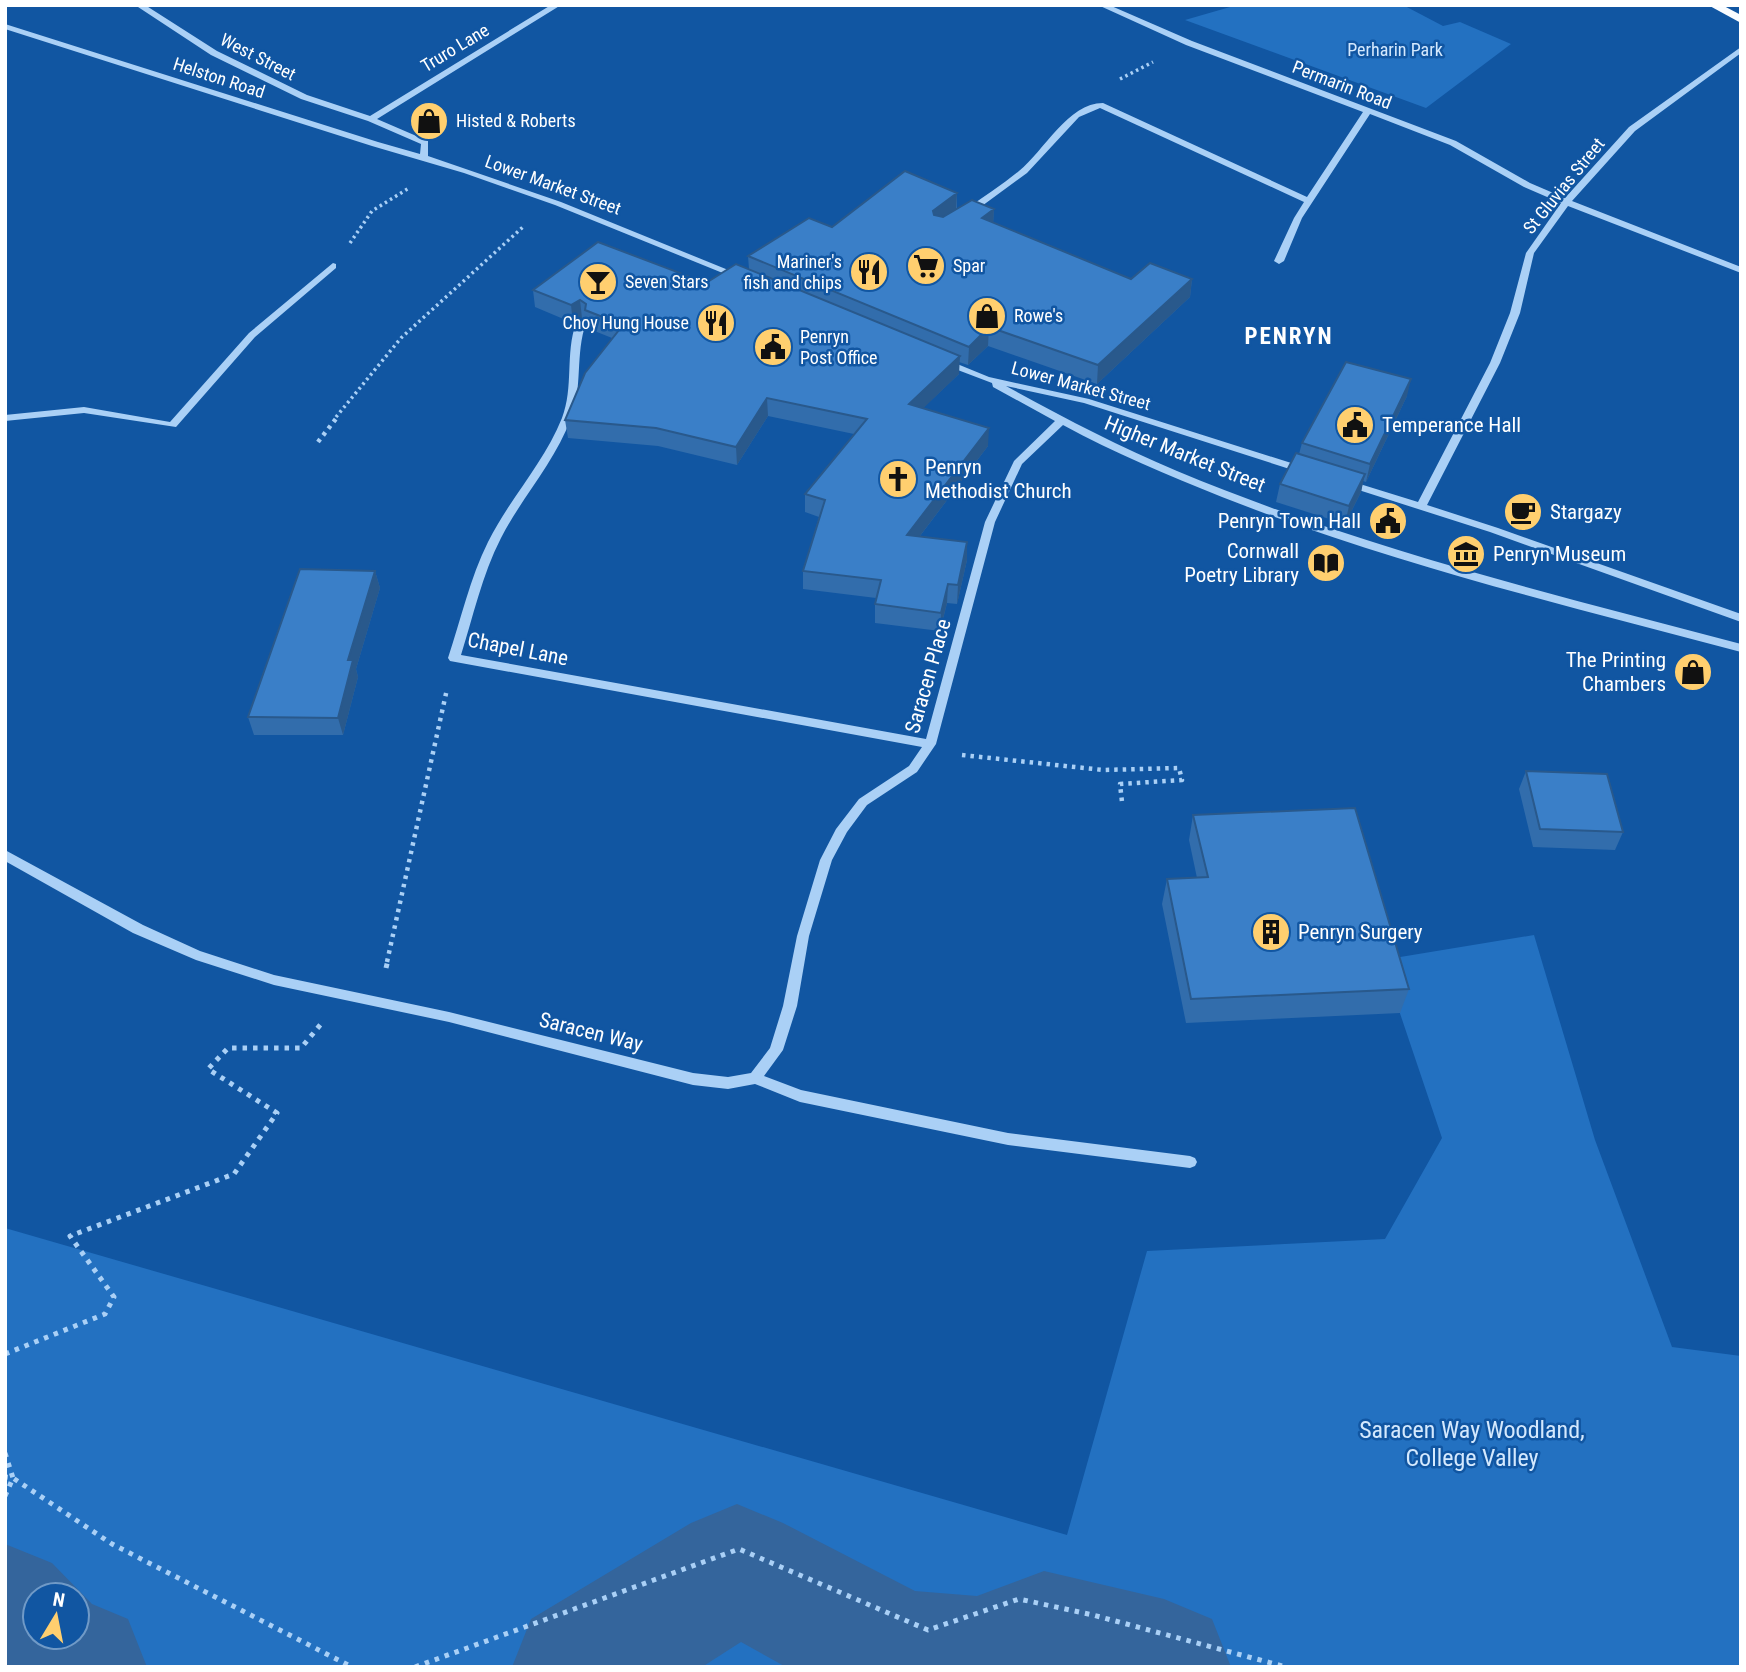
<svg xmlns="http://www.w3.org/2000/svg" width="1746" height="1672" font-family="'Roboto Condensed',sans-serif">
  <style>
    .green { fill: #2371c1; fill-rule: evenodd }
    .lines { fill: none; stroke-linecap: round; stroke-linejoin: round }
    .river { fill: #34659c; fill-rule: evenodd }
    .path-far2 { stroke: #aad0f6; stroke-width: 3.5; stroke-dasharray: 2.5 3.5; stroke-linecap: butt }
    .path-far1 { stroke: #aad0f6; stroke-width: 4.5; stroke-dasharray: 3.5 5; stroke-linecap: butt }
    .path { stroke: #aad0f6; stroke-width: 5; stroke-dasharray: 4.5 6; stroke-linecap: butt }
    .minor { fill: #aad0f6; fill-rule: evenodd }
    .major { fill: #f9fcff; fill-rule: evenodd }
    .wall { fill: #326dac }
    .shaded-wall { fill: #29598c }
    .building { fill: #3a7fc8; stroke: #29598c; stroke-width: 2 }
    .labels { text-anchor: middle; stroke-width: 5; stroke-linejoin: round; paint-order: stroke }
    .far-street-label { font-size: 18px; fill: #fff; stroke: #1156a2 }
    .far-park-label { font-size: 18px; fill: #d4e9fe; stroke: #1156a2 }
    .far-poi-label { font-size: 18px; fill: #fff; stroke: #1156a2; text-anchor: start }
    .poi-label { font-size: 21px; fill: #fff; stroke: #1156a2; text-anchor: start }
    .street-label { font-size: 21px; fill: #fff; stroke: #1156a2 }
    .far-district-label { font-size: 23px; font-weight: bold; letter-spacing: 2px; fill: #fff; stroke: #1156a2 }
    .near-park-label { font-size: 24px; fill: #d4e9fe; stroke: #1156a2 }
  </style>
  <rect width="100%" height="100%" fill="#1156a2"/>
  <path class="green" d="M1237 5H1403L1443 26 1460 22 1511 44 1426 108 1185 20Z
    M1534 935 1595 1140 1672 1347 1741 1356V1667H5V1228L1067 1535 1147 1251 1385 1239 1442 1138 1382 960ZM35 1595H77V1637H35Z"/>
  <g class="lines">
    <path class="river" d="M737 1504 783 1523 915 1591 977 1596 1044 1571 1164 1599 1212 1619 1231 1667H786L741 1642 702 1667H512L531 1619 691 1523Z
      M5 1544 52 1563 92 1604 128 1619 147 1667H5ZM35 1595H77V1637H35Z"/>
    <path class="path-far2" d="M1120 79 1153 62
      M350 243 372 211 409 188
      M336 417 401 338 524 226"/>
    <path class="path-far1" d="M318 442 338 416
      M962 755 1103 770 1179 768 1182 780 1120 784 1122 802
      M387 962 447 689"/>
    <path class="path" d="M386 968 388 960
      M5 1354 105 1314 114 1297 70 1236 234 1174 277 1113 208 1069 228 1048H301L321 1024
      M5 1453 13 1478 5 1477
      M5 1496 13 1478 112 1544 352 1667
      M415 1667 739 1549 928 1630 1019 1599 1093 1615 1286 1667"/>
    <path class="minor" d="M135 5H145L217 51 307 95 370 116 551 5H561L377 119 428 141V156L561 202 743 276 741 278H735L555 205 464 173 372 146 5 29V24L378 142 420 154 421 144 368 121 301 99 211 55Z
      M1098 5H1109L1192 41 1456 141 1530 183 1565 198 1629 127 1741 47V53L1635 131 1572 201 1741 267V273L1568 206 1534 253 1520 313 1500 363 1427 505 1498 528 1741 614V622L1490 532 1343 485 1342 483 1347 480 1418 502 1490 363 1510 313 1526 253 1561 203 1524 187 1450 145 1370 114 1302 218 1284 261 1279 264 1274 261 1294 218 1304 202 1100 108 1079 117 1027 173 971 214H965V210C983 197 1002 185 1019 171 1044 151 1068 103 1103 103L1307 197 1363 112 1186 45Z
      M333 263 336 264V268L255 337 176 427 84 413 5 421V415L84 407 170 422 249 333Z
      M581 320 586 323C575 354 583 388 571 418 555 462 522 497 501 538 482 575 473 617 461 655L926 739 985 522 1014 461 1055 421 993 387 992 383 942 364 940 362 945 359 989 377 1089 399 1307 468V472H1299L1084 403 1006 386C1062 417 1118 446 1177 471 1359 547 1551 594 1741 644V652C1567 606 1390 563 1222 497 1168 475 1114 453 1063 425L1022 464 995 522 936 744 917 772 867 805 847 832 832 860 809 936 797 1006 783 1050 764 1076 801 1090 1008 1133 1190 1156 1195 1158 1197 1162 1195 1166 1190 1168 1008 1145 800 1102 755 1084 728 1089 693 1085 449 1022 274 985 196 960 133 933 5 861V850L143 925 200 951 274 975 449 1012 693 1073 728 1077 751 1073 770 1048 783 1006 797 936 820 860 836 829 859 799 909 766 922 747 450 661 448 658C461 619 470 578 488 542 510 498 544 463 562 418 574 387 565 354 576 323Z"/>
    <path class="major" d="M1708 5H1722L1741 15V23Z"/>
  </g>
  <path class="wall" d="M957 193V209H994L993 223 1131 279H1192L1190 297 1097 384 988 346 968 365 959 362V374L923 408 988 446 920 536 967 542V560L957 604 947 603 940 631 875 623V604L876 598 803 589V571L819 517 805 512V494L854 434 768 416 737 465 658 446 568 438 565 420 612 338 587 328 586 321 582 318 573 323 535 307 533 290 706 283 749 269 748 256 832 227Z
    M1407 396 1366 482 1363 481 1361 492 1345 524 1276 502 1280 484 1299 454 1302 443Z
    M375 571 380 588 356 669 358 677 343 735H254L248 717Z
    M1526 771 1623 832 1615 850 1533 847 1519 789Z
    M1193 815 1409 989 1400 1013 1186 1023 1162 904 1167 879 1197 878 1189 840Z"/>
  <path class="shaded-wall" d="M957 193 956 211 932 229 933 211Z
    M994 209 993 227 982 218Z
    M1192 279 1190 297 1097 384 1098 365Z
    M580 300 582 318 573 323 571 305Z
    M989 327 988 346 968 365 969 347Z
    M960 356 959 374 909 422V404Z
    M1411 379 1407 396 1366 482 1370 464Z
    M767 398 768 416 737 465 736 447Z
    M989 428 988 446 907 553V535Z
    M1365 474 1361 492 1345 524 1349 506Z
    M967 542V560L957 604 958 585Z
    M375 571 380 588 356 669 358 677 343 735 338 718 348 660Z
    M948 584 947 603 940 631 941 613Z"/>
  <path class="building" d="M905 171 957 193 933 211 934 215 943 217 972 200 994 209 982 218 1131 279 1150 263 1192 279 1098 365 989 327 969 347 748 256 809 218 832 227Z
    M598 242 706 283 736 264 960 356 909 404 989 428 907 535 967 542 958 585 948 584 941 613 875 604 881 580 803 571 825 500 805 494 867 419 767 398 736 447 656 428 565 420 585 373 623 325 585 310 586 304 580 300 571 305 533 290Z
    M1346 362 1411 379 1370 464 1302 443Z
    M1296 453 1365 474 1349 506 1280 484Z
    M300 569 375 571 348 660H353L338 718 248 717Z
    M1526 771 1607 774 1623 832 1540 829Z
    M1355 808 1409 989 1191 999 1167 879 1208 877 1193 815Z"/>
  <defs>
    <symbol id="shop-disc" viewBox="-11 -11 22 22"><circle r="9.5" fill="#ffcf6f" stroke="#1156a2"/><path d="M-5-2.5h2.3a2.7 3.5 0 0 1 5.4 0H5L5.5 6h-11ZM-1.5-2.5h3a1.5 2.3 0 0 0-3 0Z" fill="#111"/></symbol>
    <symbol id="supermarket-disc" viewBox="-11 -11 22 22"><circle r="9.5" fill="#ffcf6f" stroke="#1156a2"/><path d="M-6-5.5h2.5l.6 2H6L4.5 2H-2.5L-4.4-4H-6ZM-1.5 3.2a1.3 1.3 0 1 0 .1 0ZM3 3.2a1.3 1.3 0 1 0 .1 0Z" fill="#111"/></symbol>
    <symbol id="restaurant-disc" viewBox="-11 -11 22 22"><circle r="9.5" fill="#ffcf6f" stroke="#1156a2"/><path d="M-5-6h1v4h1v-4h1v4h1v-4h1v5L-1.5 .5V6h-2V.5L-5-1ZM5-6V6H3V1.5H1.5Q1.5-4 5-6Z" fill="#111"/></symbol>
    <symbol id="bar-disc" viewBox="-11 -11 22 22"><circle r="9.5" fill="#ffcf6f" stroke="#1156a2"/><path d="M-6-5H6L.8 .8V4.5H3.5V6h-7V4.5H-.8V.8Z" fill="#111"/></symbol>
    <symbol id="civic-disc" viewBox="-11 -11 22 22"><circle r="9.5" fill="#ffcf6f" stroke="#1156a2"/><path d="M-.6-6.5H3V-4.5H.6V-3L4-1V1h2V6H-6V1h2V-1L-.6-3ZM-1.2 2.5V6h2.4V2.5Z" fill="#111"/></symbol>
    <symbol id="church-disc" viewBox="-11 -11 22 22"><circle r="9.5" fill="#ffcf6f" stroke="#1156a2"/><path d="M-1.2-6h2.4v3.5h3.3v2.4h-3.3V6h-2.4V-.1h-3.3v-2.4h3.3Z" fill="#111"/></symbol>
    <symbol id="cafe-disc" viewBox="-11 -11 22 22"><circle r="9.5" fill="#ffcf6f" stroke="#1156a2"/><path d="M-5.5-4.5H6V0H3Q3 3.5 0 3.5H-2.5Q-5.5 3.5-5.5 0ZM3-3.2v2h1.7v-2ZM-6 4.5H4V6H-6Z" fill="#111"/></symbol>
    <symbol id="museum-disc" viewBox="-11 -11 22 22"><circle r="9.5" fill="#ffcf6f" stroke="#1156a2"/><path d="M0-6L6-3V-2H-6V-3ZM-5-1h2V3h-2ZM-1-1h2V3h-2ZM3-1h2V3H3ZM-6 4H6V6H-6Z" fill="#111"/></symbol>
    <symbol id="library-disc" viewBox="-11 -11 22 22"><circle r="9.5" fill="#ffcf6f" stroke="#1156a2"/><path d="M-6-4Q-3-5.5-.7-3.5V5Q-3 3-6 4ZM6-4Q3-5.5 .7-3.5V5Q3 3 6 4Z" fill="#111"/></symbol>
    <symbol id="building-disc" viewBox="-11 -11 22 22"><circle r="9.5" fill="#ffcf6f" stroke="#1156a2"/><path d="M-4-6H4V6H1V3H-1V6H-4ZM-2.5-4.3h1.7v1.8h-1.7ZM.8-4.3h1.7v1.8H.8ZM-2.5-1h1.7V.8h-1.7ZM.8-1h1.7V.8H.8Z" fill="#111"/></symbol>
  </defs>
  <g fill-rule="evenodd">
    <use href="#shop-disc" x="407" y="99" width="44" height="44"/>
    <use href="#supermarket-disc" x="904" y="244" width="44" height="44"/>
    <use href="#restaurant-disc" x="847" y="250" width="44" height="44"/>
    <use href="#bar-disc" x="576" y="260" width="44" height="44"/>
    <use href="#shop-disc" x="965" y="294" width="44" height="44"/>
    <use href="#restaurant-disc" x="694" y="301" width="44" height="44"/>
    <use href="#civic-disc" x="751" y="325" width="44" height="44"/>
    <use href="#civic-disc" x="1333" y="403" width="44" height="44"/>
    <use href="#church-disc" x="876" y="457" width="44" height="44"/>
    <use href="#cafe-disc" x="1501" y="490" width="44" height="44"/>
    <use href="#civic-disc" x="1366" y="499" width="44" height="44"/>
    <use href="#museum-disc" x="1444" y="532" width="44" height="44"/>
    <use href="#library-disc" x="1304" y="541" width="44" height="44"/>
    <use href="#shop-disc" x="1671" y="650" width="44" height="44"/>
    <use href="#building-disc" x="1249" y="910" width="44" height="44"/>
  </g>
  <g class="labels">
    <g class="far-street-label">
      <text transform="translate(455 48) rotate(-31)" y="6">Truro Lane</text>
      <text transform="translate(258 57) rotate(27)" y="6">West Street</text>
      <text transform="translate(219 78) rotate(18)" y="6">Helston Road</text>
      <text transform="translate(1342 85) rotate(21)" y="6">Permarin Road</text>
      <text transform="translate(553 185) rotate(20)" y="6">Lower Market Street</text>
      <text transform="translate(1564 186) rotate(-51)" y="6">St Gluvias Street</text>
      <text transform="translate(1081 386) rotate(15)" y="6">Lower Market Street</text>
    </g>
    <g class="far-park-label">
      <text x="1395" y="56">Perharin Park</text>
    </g>
    <g class="far-poi-label">
      <text x="456" y="127">Histed &amp; Roberts</text>
      <text x="842" y="268" text-anchor="end">Mariner's<tspan x="842" dy="21">fish and chips</tspan></text>
      <text x="953" y="272">Spar</text>
      <text x="625" y="288">Seven Stars</text>
      <text x="1014" y="322">Rowe's</text>
      <text x="689" y="329" text-anchor="end">Choy Hung House</text>
      <text x="800" y="343">Penryn<tspan x="800" dy="21">Post Office</tspan></text>
    </g>
    <g class="poi-label">
      <text x="1382" y="432">Temperance Hall</text>
      <text x="925" y="474">Penryn<tspan x="925" dy="24">Methodist Church</tspan></text>
      <text x="1550" y="519">Stargazy</text>
      <text x="1361" y="528" text-anchor="end">Penryn Town Hall</text>
      <text x="1299" y="558" text-anchor="end">Cornwall<tspan x="1299" dy="24">Poetry Library</tspan></text>
      <text x="1493" y="561">Penryn Museum</text>
      <text x="1666" y="667" text-anchor="end">The Printing<tspan x="1666" dy="24">Chambers</tspan></text>
      <text x="1298" y="939">Penryn Surgery</text>
    </g>
    <g class="street-label">
      <text transform="translate(1185 454) rotate(22)" y="7">Higher Market Street</text>
      <text transform="translate(518 649) rotate(11)" y="7">Chapel Lane</text>
      <text transform="translate(928 676) rotate(-74)" y="7">Saracen Place</text>
      <text transform="translate(591 1032) rotate(14)" y="7">Saracen Way</text>
    </g>
    <g class="far-district-label">
      <text x="1289" y="344">PENRYN</text>
    </g>
    <g class="near-park-label">
      <text x="1472" y="1438">Saracen Way Woodland,<tspan x="1472" dy="28">College Valley</tspan></text>
    </g>
  </g>
  <rect width="1746" height="1672" fill="none" stroke="#ffffff" stroke-width="14"/>
  <g transform="translate(56 1616) rotate(10)"><circle r="33" fill="#1156a2" stroke="#709ac7" stroke-width="2"/>
  <path d="M0-5L12 26L0 18L-12 26Z" fill="#ffcf6f"/>
  <text y="-10" font-size="19" font-weight="bold" text-anchor="middle" fill="#ffffff">N</text>
  </g>
</svg>
